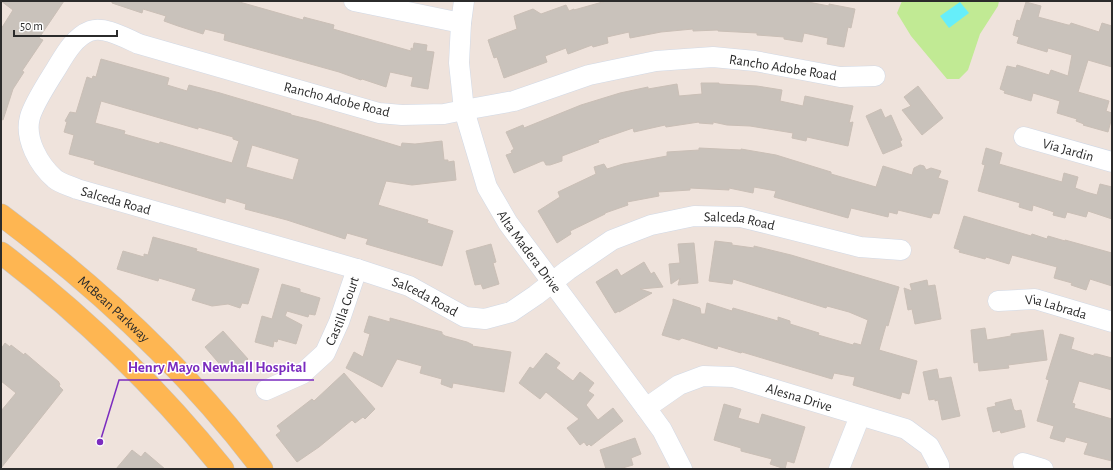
<svg xmlns="http://www.w3.org/2000/svg" width="1113" height="470" font-family="'Alegreya Sans',sans-serif">
  <style>
    .green { fill: #c1ea94 }
    .water { fill: #66eefa }
    .building { fill: #c9c2bb; stroke: #cabfb6; fill-rule: evenodd }
    .lines { fill: none; stroke-linecap: round; stroke-linejoin: round }
    .minor-casing { stroke: #d1d9e6; stroke-width: 21 }
    .major-casing { stroke: #c4c4c4; stroke-width: 23 }
    .minor { stroke: #fff; stroke-width: 20 }
    .major { stroke: #feb652; stroke-width: 22 }
    .labels { text-anchor: middle; stroke-width: 3; stroke-linejoin: round; paint-order: stroke }
    .street-label { font-size: 14px; fill: #2b2b2b; stroke: #fff }
    .leader { fill: none; stroke: #7b2cbf; stroke-width: 1.5 }
    .callout-dot { fill: #7b2cbf; stroke: #fff; stroke-width: 1.5 }
    .callout-label { font-size: 15px; text-anchor: middle; font-weight: bold; fill: #7b2cbf; stroke: #fff; stroke-width: 3; stroke-linejoin: round; paint-order: stroke }
  </style>
  <rect width="100%" height="100%" fill="#efe3dc"/>
  <path class="green" d="M902 1H999L998 6 980 34 968 70 959 79H947L911 36 897 13Z"/>
  <path class="water" d="M960 2 969 13 949 28 940 16Z"/>
  <path class="building" d="M1 1H64L39 38 43 40 22 71 24 72 13 89 3 120 1 119V29L13 10Z
    M112 1H236L303 20 304 17 307 18 334 25 333 29 411 51V48L413 49 414 43 427 45 426 51 434 52 428 89 411 86 413 77 390 72 386 87 362 79 361 80 339 72 224 40 225 34 205 29 203 34 178 26 164 21 166 16 143 9 142 13 112 3Z
    M606 1H803L829 6V4L855 9 851 28 848 27 844 47 827 44 828 38 804 33 802 42 784 39V37L757 35V33L718 31V30L693 31V29L661 32 630 38 629 32 607 37 608 43 593 47 592 45 568 54 566 48 545 56 547 62 504 78 497 57 494 58 488 40 517 29 514 16 533 9 541 14 566 5 569 11 574 9V10Z
    M1026 2 1041 6 1038 17 1068 25H1070L1071 23 1099 32 1102 23 1112 26V67L1088 60 1078 92 1109 101 1106 111 1112 113V117L1108 132 1083 125 1084 124 1076 121 1077 119 1057 113 1060 101 1033 93 1031 101 1004 93 1005 91 1000 89 1007 66 1016 68 1017 65 1049 75 1051 70 1068 76 1072 55 1048 48 1047 52 1017 43 1019 37 1013 35 1017 20 1020 21Z
    M101 59 169 78 167 85 187 91 189 85 220 93 291 114V115L316 121 401 147 402 143 415 144 442 141 444 160H448V162L454 161 456 180 412 185 386 181 378 205 428 220 427 223 453 231 442 266 366 244 368 239 347 233 345 239 287 220 245 209 246 204 226 198 225 203 94 164 95 161 69 154 74 135 64 132 67 122 65 121 70 112 76 113 87 77 92 79 93 76 96 77ZM101 101 198 129V127L233 137V139L239 141 232 163 160 142 159 144 124 134 125 131 95 123ZM252 145 299 159 293 180 246 167Z
    M701 83H719V84L757 86 782 90 780 101 803 106 805 96 853 106 849 123 853 122 848 146 807 137 806 141 792 138 793 133 750 126 727 125 713 122V124L699 123V122L666 127 665 125 634 132 633 128 598 140 599 142 562 156V161L550 165H546L544 161H542L514 173 506 155 512 153 511 151 514 149 506 132 523 125 524 128 581 105 620 93 648 87V89L677 84 679 96 702 94Z
    M918 86 943 118 922 135 902 110 911 106 904 97Z
    M881 109 885 118 891 115 902 140 900 141 902 146 883 154 866 116Z
    M699 148 741 150V149L776 155 831 172V174L876 187 883 166 912 175 914 168 920 165 924 166 926 170 931 168 941 171 938 178 948 181 939 214 933 213 931 218 898 210 897 214 889 212 888 217 851 208 848 218 774 197 776 191 754 187 753 193 729 188V190L690 188V190L658 192 659 196 627 202 628 205 605 213V214L570 231 571 234 557 243 538 211 560 197 558 192 596 174 594 167 604 164 607 169 623 164 667 156V152L699 150Z
    M986 148 1002 153 999 164 1062 182 1064 173 1078 177 1075 188 1086 192 1097 195 1100 184 1112 187V219L1088 211 1086 217 1067 212 1065 218 1053 215 1054 212 1033 205 1032 211 1019 207 1020 203 978 191 985 165 982 164Z
    M964 216 1031 236 1032 234 1047 239 1048 236 1065 241V240L1112 253V286L1090 279 1086 290 1071 285 1072 283 1054 278 1057 267 1012 255 1009 264 986 257 985 259 959 252 960 250 954 248Z
    M153 237 197 249 196 251 259 269 248 304 242 303 240 308 228 304 212 306 192 300 196 289 159 278 158 281 117 269 123 251 144 257V254L148 255Z
    M715 241 732 243V245L754 248V246L791 255 899 287 888 326 886 325 879 350 917 361 909 394 902 392 900 399 853 385 855 377 834 373 832 379 742 352 741 353 718 346 717 349 682 338 679 340 662 335 673 303V299L700 308 701 314H705L707 303 732 311 733 308 778 321V317L790 321V324L819 333 818 335 853 345 854 343 861 345 868 320 849 312 827 306 826 308 733 279 732 284 709 281Z
    M694 243 698 283 678 285 680 278 671 284 669 264 680 263 678 244Z
    M491 244 496 262 493 263 499 284 483 289 481 284 475 285 466 251Z
    M644 262 651 274 654 272 663 287 640 289 652 293 619 312V311L615 313 596 282 617 269 621 276Z
    M927 280 928 286 935 285 941 319 915 324 912 309 908 310 904 288 912 291 910 284Z
    M282 284 300 289V292L320 298 315 315 309 314 308 317 287 311 285 316 302 325 296 344 278 339 277 342 274 341 273 347 255 342 262 316 272 319Z
    M369 316 390 322V318L442 332V334L445 336 467 342 473 345 472 346 511 352 504 392 453 383 452 388 441 384 442 379 420 373 422 366 397 359 382 387 346 368 354 352 363 357 370 334 364 332Z
    M985 328 987 340 1011 336V334L1043 330 1047 360 1008 365 1009 368 979 371 978 362 974 363 971 330Z
    M223 331 248 359 235 370 229 363 223 368 205 347Z
    M1060 334 1074 338 1071 349 1094 356V354H1097L1112 358V390L1079 381 1072 403 1075 404 1074 408 1112 419V461L1084 454 1088 443 1066 437 1064 442 1050 438 1054 426 1037 421 1049 380 1046 379Z
    M5 343 10 347 11 345 24 355 25 353 59 382V383L60 384 59 386 63 390 1 468V411L16 393 1 381V349Z
    M546 353 560 363 556 368 573 381 580 372 594 383 588 391 594 395 586 405 598 420 613 408 623 421 591 446 589 444 587 446 584 442 580 445 567 428 579 419 546 392 540 399 519 383 530 367 533 369Z
    M937 369 939 379 951 377 960 416 942 420 938 400 935 401V399L929 400 923 372Z
    M344 373 375 409 365 419 363 417 355 423 352 420 319 447 297 462 276 435 281 431 277 426 312 399 314 401Z
    M1011 399 1014 410H1015L1016 411 1021 410 1025 427 1001 433 1000 430 993 432 987 408 996 406 995 403Z
    M724 404 741 409 738 418 759 424 762 414 805 427 794 463 787 461 785 469 770 464 772 459 741 451V448L714 440Z
    M635 438 641 454 631 458 633 465 619 469H606L600 450Z
    M132 450 141 457 145 452 165 469H116Z"/>
  <g class="lines">
    <defs>
      <g id="minor">
        <path d="M354 1 461 23"/>
        <path id="s1" d="M464 1 461 23 459 63 464 110 487 187 508 223 646 408 662 430 682 469"/>
        <path id="s2" d="M875 76 840 77 755 61 713 57 656 61 589 75 514 101 464 110 444 114 402 115 379 113 139 44C125 38 105 26 90 31 74 37 64 56 56 69 48 82 34 103 30 117 24 139 39 165 55 179 61 184 71 186 77 189L357 269 409 286 465 317 485 319 511 312 536 295 568 270 612 240 651 225 694 216 741 217 860 247 901 250"/>
        <path id="s3" d="M1024 137 1112 162"/>
        <path id="s4" d="M998 301 1035 299 1112 322"/>
        <path id="s5" d="M266 390 302 374 325 353 339 322 357 269"/>
        <path id="s6" d="M646 408 679 385 703 376 733 377 906 429 929 446 939 465V469"/>
        <path d="M1023 463 1043 469"/>
        <path d="M839 469 860 416"/>
      </g>
      <g id="major">
        <path id="s7" d="M1 215C99 288 189 372 262 469"/>
        <path d="M1 253C85 317 157 387 223 469"/>
      </g>
    </defs>
    <use href="#minor" class="minor-casing"/>
    <use href="#major" class="major-casing"/>
    <use href="#minor" class="minor"/>
    <use href="#major" class="major"/>
  </g>
  <g class="labels">
    <g class="street-label">
      <text transform="translate(783 67) rotate(9)" y="5">Rancho Adobe Road</text>
      <text transform="translate(337 99) rotate(14)" y="5">Rancho Adobe Road</text>
      <text dy="5" stroke="none"><textPath href="#s3" startOffset="46">Via Jardin</textPath></text>
      <text dy="5" stroke="none"><textPath href="#s2" startOffset="1048">Salceda Road</textPath></text>
      <text dy="5" stroke="none"><textPath href="#s2" startOffset="1720">Salceda Road</textPath></text>
      <text dy="5" stroke="none"><textPath href="#s1" startOffset="267">Alta Madera Drive</textPath></text>
      <text dy="5" stroke="none"><textPath href="#s2" startOffset="1372">Salceda Road</textPath></text>
      <text dy="5" stroke="none"><textPath href="#s4" startOffset="59">Via Labrada</textPath></text>
      <text dy="5" stroke="none"><textPath href="#s7" startOffset="147">McBean Parkway</textPath></text>
      <text dy="5" stroke="none"><textPath href="#s5" startOffset="116">Castilla Court</textPath></text>
      <text dy="5" stroke="none"><textPath href="#s6" startOffset="165">Alesna Drive</textPath></text>
    </g>
  </g>
  <path class="leader" d="M100 442L119 380H314"/>
  <circle class="callout-dot" cx="100" cy="442" r="4"/>
  <g class="callout-label">
    <text x="217" y="372">Henry Mayo Newhall Hospital</text>
  </g>
  <rect width="1113" height="470" fill="none" stroke="#2b2b2b" stroke-width="4"/>
  <path d="M14 30v6h103v-6" fill="none" stroke="#2b2b2b" stroke-width="2"/>
  <text x="20" y="30" font-size="12" fill="#2b2b2b" stroke="#ffffff" stroke-width="3" paint-order="stroke">50 m</text>
</svg>
